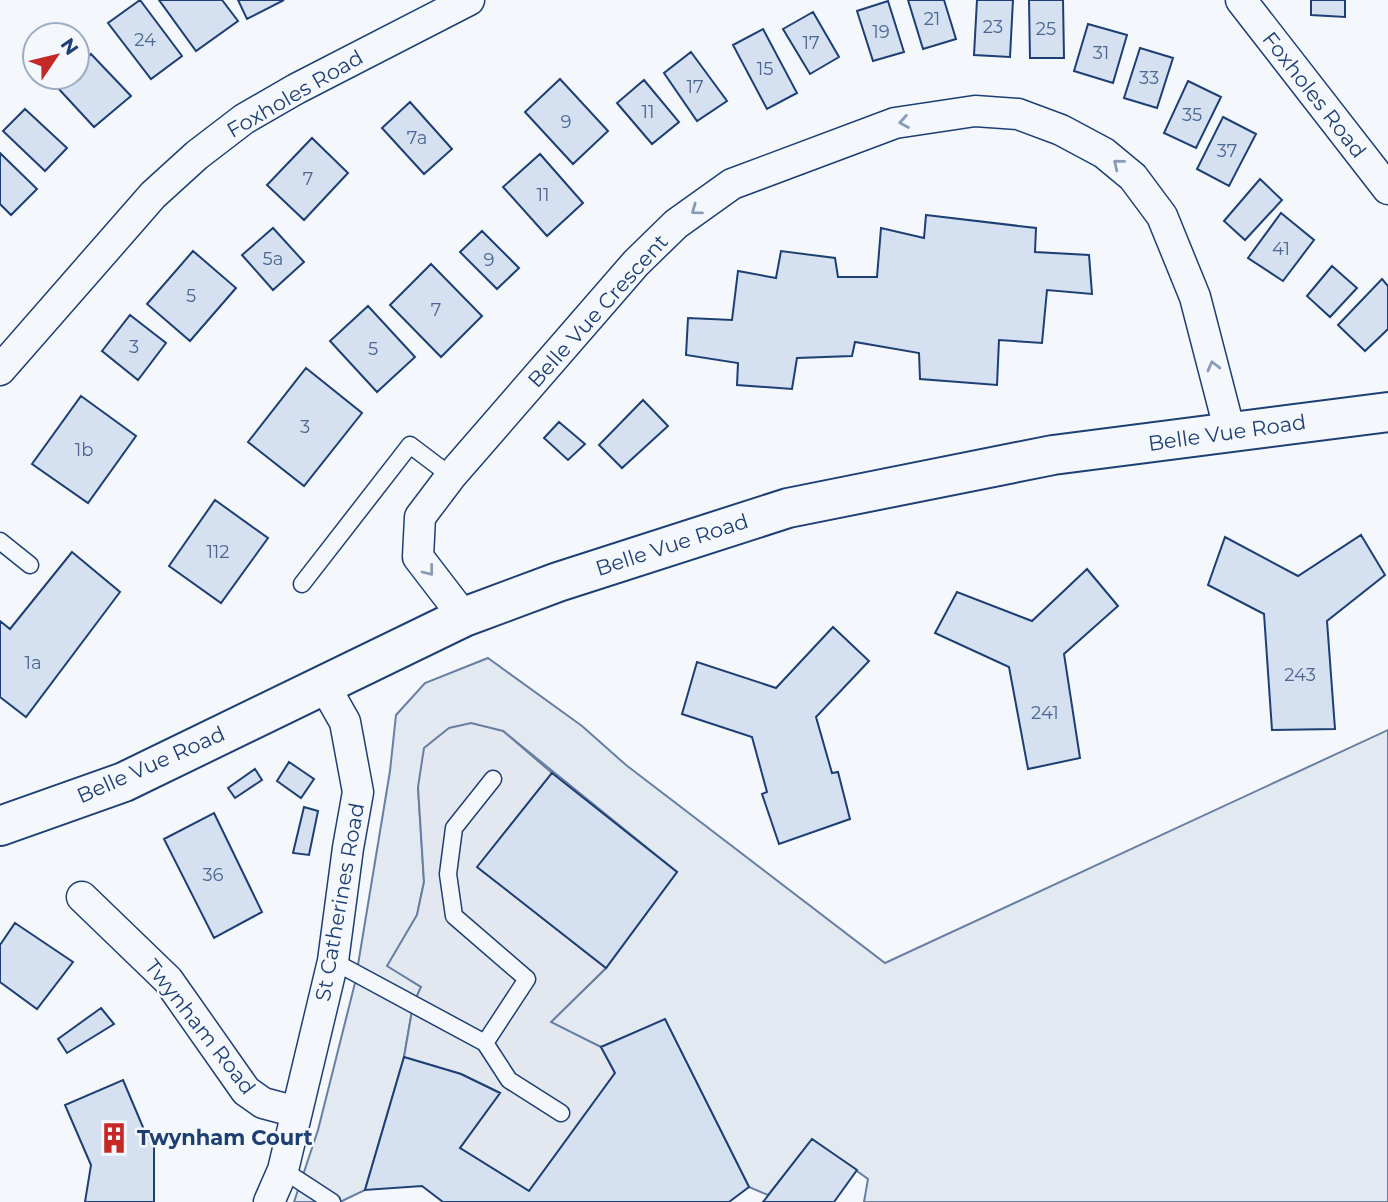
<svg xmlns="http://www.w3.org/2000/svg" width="1388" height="1202" font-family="Montserrat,sans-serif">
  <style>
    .green { fill: #e3e9f0; stroke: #687fa3; stroke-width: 2 }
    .parking { fill: #e3e8f0; stroke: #687fa3; stroke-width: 2 }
    .building { fill: #d5e0f0; stroke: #1d3f73; stroke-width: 2 }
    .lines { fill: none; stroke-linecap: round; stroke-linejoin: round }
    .lane-casing { stroke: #1d3f73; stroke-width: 19 }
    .street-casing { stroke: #1d3f73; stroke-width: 33 }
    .secondary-casing { stroke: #1d3f73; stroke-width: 42 }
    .lane { stroke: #f4f7fb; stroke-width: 16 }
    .street { stroke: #f4f7fb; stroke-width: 30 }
    .secondary { stroke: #f4f7fb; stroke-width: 38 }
    .oneway { stroke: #889bb7 }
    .labels { text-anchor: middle; stroke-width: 5; stroke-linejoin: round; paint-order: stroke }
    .number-label { font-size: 18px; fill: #4b6792 }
    .street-label { font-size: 21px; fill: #1d3f73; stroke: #f4f7fb }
    .poi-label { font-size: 21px; font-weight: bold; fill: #1d3f73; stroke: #f4f7fb; text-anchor: start }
  </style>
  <rect width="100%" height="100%" fill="#f4f7fb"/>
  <path class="green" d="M488 658 582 726 626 765 885 963 1388 730V1202H864L868 1179 812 1139 768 1195 749 1187 665 1020 601 1047 550 1023 606 968 677 872 503 731 418 787 424 882 417 915 388 966 421 987 413 1005 404 1057 365 1190 340 1202H294L318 1130 355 983 390 771 396 715 425 683Z"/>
  <path class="parking" d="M471 723 503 731 552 773 478 867 606 968 551 1022 601 1047 615 1073 529 1191 460 1148 500 1093 461 1074 404 1057 413 1005 421 987 387 966 417 915 424 882 418 787 424 748 449 728Z"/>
  <path class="building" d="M140 0 182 56 151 79 108 23Z
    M159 0H222L238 21 196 51Z
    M238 0H284L247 19Z
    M908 0H944L956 39 923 49Z
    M977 0H1013L1010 57 974 55Z
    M1029 0H1063L1064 58H1030Z
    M1311 0H1345V17L1311 15Z
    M888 1 904 52 873 61 857 11Z
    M813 12 839 57 810 74 783 29Z
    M1088 24 1127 35 1113 83 1074 71Z
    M763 29 797 93 767 109 733 45Z
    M1140 48 1173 58 1157 108 1124 98Z
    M691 52 727 101 697 121 664 73Z
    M91 54 131 96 94 127 57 87 68 77H77V68Z
    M560 79 608 131 573 164 525 112Z
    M644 80 679 122 652 144 617 103Z
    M1188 81 1221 97 1196 148 1164 133Z
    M410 102 452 149 424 174 382 128Z
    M25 109 67 148 45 171 3 131Z
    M1223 117 1256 134 1229 186 1197 169Z
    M312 138 348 173 304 220 267 185Z
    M0 153 37 189 11 215 0 204Z
    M540 154 583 203 547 236 503 187Z
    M1260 179 1282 200 1245 240 1224 221Z
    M1281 213 1314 240 1283 281 1248 258Z
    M926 215 1036 228 1035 252 1089 255 1092 294 1047 290 1042 343 999 340 997 385 920 379 919 353 855 342 852 356 797 358 792 389 737 385 738 363 686 355 688 318 732 320 738 271 776 278 781 251 835 258 838 277H877L881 228 924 238Z
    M273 228 304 262 273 290 242 255Z
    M482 231 519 268 497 289 460 252Z
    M193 251 236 288 190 341 147 304Z
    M431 264 482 316 441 357 390 305Z
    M1332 266 1357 288 1330 317 1307 296Z
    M1382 279 1388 286V329L1365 351 1338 325Z
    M368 306 415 357 377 392 330 341Z
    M130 315 166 343 138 380 102 351Z
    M306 368 362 413 304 486 248 442Z
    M81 396 136 436 88 503 32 464Z
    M643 400 668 426 622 468 599 445Z
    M559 422 585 444 568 460 544 438Z
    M215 500 268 538 221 603 169 566Z
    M1361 535 1385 575 1327 621 1335 729 1272 730 1264 614 1208 585 1225 537 1298 576Z
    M72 552 120 592 26 717 0 697V621L10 629Z
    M1087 569 1118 606 1064 654 1080 758 1028 769 1009 667 935 633 957 592 1032 621Z
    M833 627 869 661 816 717 832 773 838 772 850 819 779 844 762 794 767 792 752 737 682 714 697 662 776 688Z
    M289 762 314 779 301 798 277 781Z
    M255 769 262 780 235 798 228 788Z
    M552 773 677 872 606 968 477 867Z
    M304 807 318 811 309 855 293 853Z
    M214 813 262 912 214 938 164 839Z
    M15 923 73 962 37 1009 0 982V945Z
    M101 1008 114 1024 67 1053 58 1039Z
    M665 1019 749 1187 729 1202H443L422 1186 365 1190 404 1057 461 1074 500 1093 460 1148 529 1191 615 1073 601 1047Z
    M123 1080 145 1132 154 1144V1202H85L91 1165 65 1105Z
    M812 1139 857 1170 834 1202H763Z"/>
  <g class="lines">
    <defs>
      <path id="lane" d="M0 541 30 565
        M302 584 410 445 451 476
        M333 961 485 1043 527 979 454 916 448 874 454 828 493 779
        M485 1043 509 1080 561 1113
        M283 1170 332 1202"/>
      <path id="street" d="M1241 0 1388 189
        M0 370 153 195 197 155 244 119 296 89 469 0
        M464 617 418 557 420 517 451 476 636 263 676 224 732 184 895 123 975 111 1018 114 1061 130 1104 153 1133 177 1162 216 1195 297 1230 432
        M82 897 168 980 246 1091 263 1103 297 1112
        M269 1202 283 1170 333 961 348 848 358 792 345 722 324 685"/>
      <path id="secondary" d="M0 826 124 782 464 617 558 582 788 508 1053 455 1388 412"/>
    </defs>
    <use href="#lane" class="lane-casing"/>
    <use href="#street" class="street-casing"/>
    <use href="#secondary" class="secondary-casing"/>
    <use href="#lane" class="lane"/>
    <use href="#street" class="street"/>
    <use href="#secondary" class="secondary"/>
  </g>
  <defs><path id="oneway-chevron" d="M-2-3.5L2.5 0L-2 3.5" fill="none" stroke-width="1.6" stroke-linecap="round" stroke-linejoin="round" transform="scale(1.75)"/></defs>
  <g class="oneway">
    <use href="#oneway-chevron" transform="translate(904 122) rotate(170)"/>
    <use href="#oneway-chevron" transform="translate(1118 164) rotate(-141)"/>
    <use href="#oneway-chevron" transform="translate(696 210) rotate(144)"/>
    <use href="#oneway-chevron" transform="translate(1213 366) rotate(-104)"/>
    <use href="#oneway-chevron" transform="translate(429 571) rotate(52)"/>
  </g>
  <defs>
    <symbol id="building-bare" viewBox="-9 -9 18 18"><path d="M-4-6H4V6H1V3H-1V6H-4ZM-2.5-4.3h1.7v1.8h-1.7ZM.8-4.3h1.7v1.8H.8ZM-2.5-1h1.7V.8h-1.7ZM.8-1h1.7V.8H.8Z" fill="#c62828" stroke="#f4f7fb" stroke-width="2.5" paint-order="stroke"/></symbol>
  </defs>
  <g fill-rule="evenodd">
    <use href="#building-bare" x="92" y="1116" width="44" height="44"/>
  </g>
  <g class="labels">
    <g class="number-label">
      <text x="932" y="25">21</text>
      <text x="993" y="33">23</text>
      <text x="1046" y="35">25</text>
      <text x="881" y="38">19</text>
      <text x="145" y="46">24</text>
      <text x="811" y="49">17</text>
      <text x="1101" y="59">31</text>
      <text x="765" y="75">15</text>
      <text x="1149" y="84">33</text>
      <text x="695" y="93">17</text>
      <text x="648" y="118">11</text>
      <text x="1192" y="121">35</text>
      <text x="566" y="128">9</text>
      <text x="417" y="144">7a</text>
      <text x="1227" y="157">37</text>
      <text x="308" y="185">7</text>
      <text x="543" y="201">11</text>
      <text x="1281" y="255">41</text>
      <text x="273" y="265">5a</text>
      <text x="489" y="266">9</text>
      <text x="191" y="302">5</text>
      <text x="436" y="316">7</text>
      <text x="134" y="353">3</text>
      <text x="373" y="355">5</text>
      <text x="305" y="433">3</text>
      <text x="84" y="456">1b</text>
      <text x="218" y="558">112</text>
      <text x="33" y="669">1a</text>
      <text x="1300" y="681">243</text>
      <text x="1045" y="719">241</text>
      <text x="213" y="881">36</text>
    </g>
    <g class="street-label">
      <text transform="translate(295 94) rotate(-30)" y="7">Foxholes Road</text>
      <text transform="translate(1314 95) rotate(52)" y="7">Foxholes Road</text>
      <text transform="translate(598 311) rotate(-48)" y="7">Belle Vue Crescent</text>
      <text transform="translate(1227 433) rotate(-8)" y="7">Belle Vue Road</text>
      <text transform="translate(672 545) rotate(-18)" y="7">Belle Vue Road</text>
      <text transform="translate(151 765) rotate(-24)" y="7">Belle Vue Road</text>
      <text transform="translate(340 902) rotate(-80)" y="7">St Catherines Road</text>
      <text transform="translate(200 1027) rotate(52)" y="7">Twynham Road</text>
    </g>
    <g class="poi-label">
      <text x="137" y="1145">Twynham Court</text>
    </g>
  </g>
  <g transform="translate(56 56) rotate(55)"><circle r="33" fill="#f4f7fb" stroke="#9eadc5" stroke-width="2"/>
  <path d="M0-5L12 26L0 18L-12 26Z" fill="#c62828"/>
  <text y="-10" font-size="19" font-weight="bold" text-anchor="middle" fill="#1d3f73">N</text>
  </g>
</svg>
